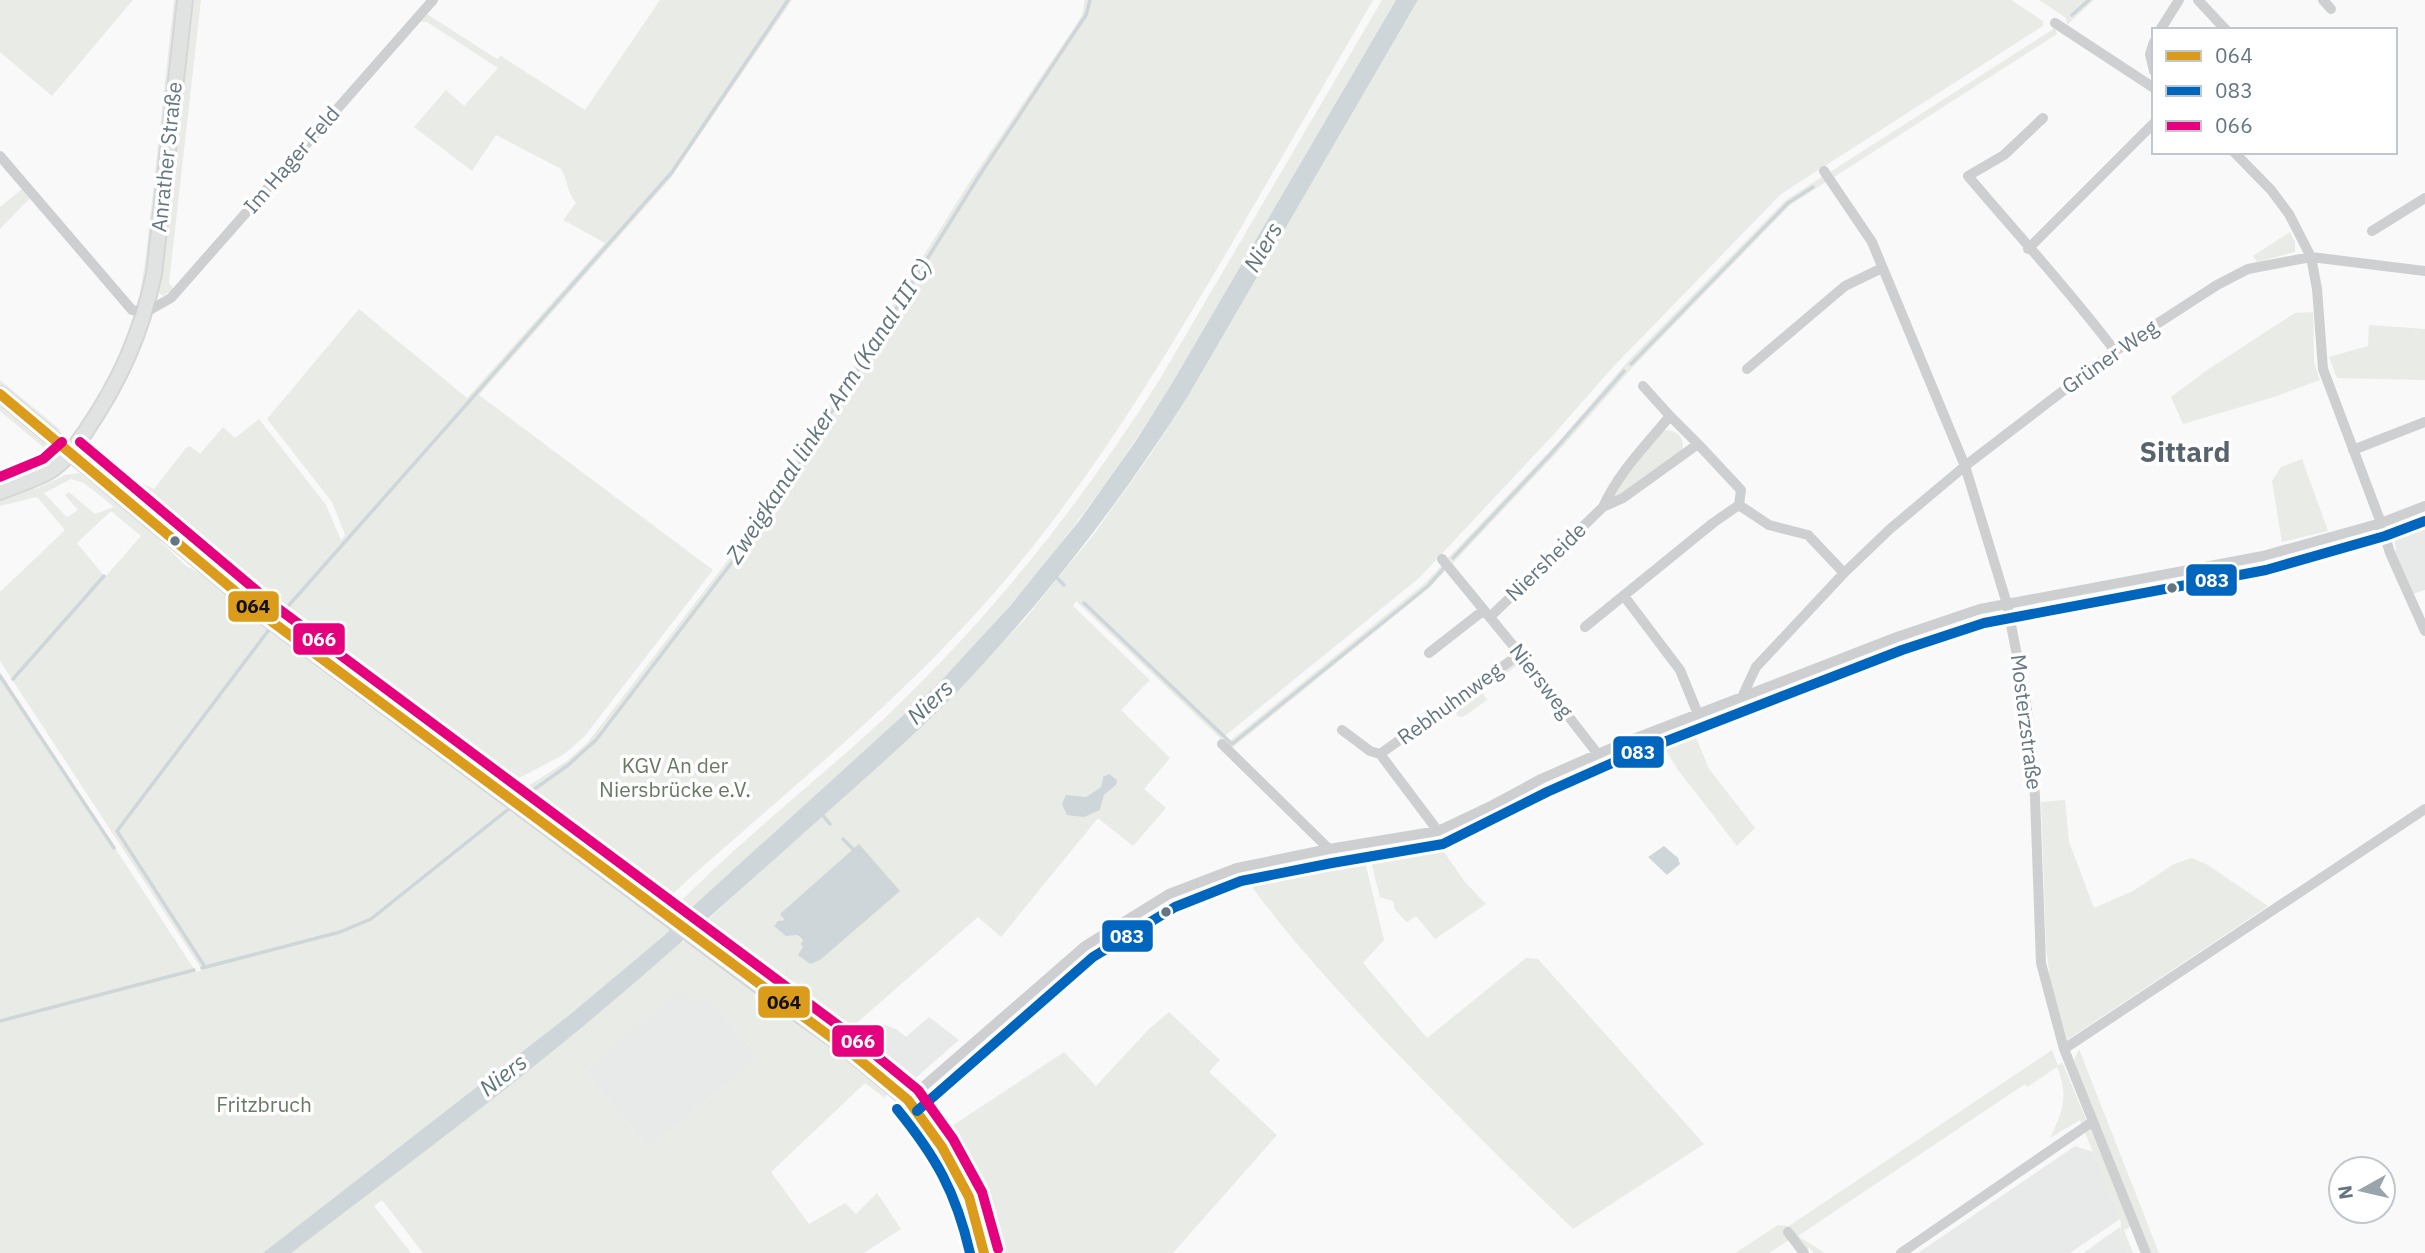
<svg xmlns="http://www.w3.org/2000/svg" width="2425" height="1253" font-family="'IBM Plex Sans',sans-serif">
  <style>
    .built { fill: #e8e9e9 }
    .green { fill: #e8ebe6; fill-rule: evenodd }
    .water { fill: #ced6d9 }
    .lines { fill: none; stroke-linecap: round; stroke-linejoin: round }
    .stream { stroke: #ced6d9; stroke-width: 3.5 }
    .major-casing { stroke: #d5d6d7; stroke-width: 18 }
    .minor { stroke: #cecfd0; stroke-width: 10 }
    .major { stroke: #e1e2e2; stroke-width: 14 }
    .bus-1-casing { stroke: #fff; stroke-width: 16 }
    .bus-2-casing { stroke: #fff; stroke-width: 16 }
    .bus-3-casing { stroke: #fff; stroke-width: 16 }
    .bus-1 { stroke: #da9c1a; stroke-width: 10 }
    .bus-2 { stroke: #0065bd; stroke-width: 10 }
    .bus-3 { stroke: #e5007d; stroke-width: 10 }
    .bus-dot { fill: #657683; stroke: #fff; stroke-width: 2.5 }
    .labels { text-anchor: middle; stroke-width: 7; stroke-linejoin: round; paint-order: stroke }
    .street-label { font-size: 21px; fill: #657683; stroke: #fff }
    .park-label { font-size: 21px; fill: #687a64; stroke: #fff }
    .water-label { font-size: 23px; font-style: italic; fill: #60757c; stroke: #fff }
    .district-label { font-size: 28px; font-weight: bold; fill: #57646e; stroke: #fff }
    .line-badge { stroke: #fff; stroke-width: 2.5 }
    .badge-label { font-size: 19px; text-anchor: middle; font-weight: bold; fill: #fff }
    .pale-badge-label { font-size: 19px; text-anchor: middle; font-weight: bold; fill: #111 }
  </style>
  <rect width="100%" height="100%" fill="#f9f9f9"/>
  <path class="built" d="M2425 516V590L2413 594 2394 552 2396 549 2393 533 2396 528Z
    M680 990 708 996 758 1058 649 1148 584 1071Z
    M929 1017 959 1040 912 1081 879 1055 851 1028 862 1023H880L896 1029 906 1037Z
    M2075 1146 2093 1152 2120 1219 2070 1253H1918Z
    M2120 1227V1235L2127 1253H2083Z"/>
  <path class="green" d="M0 0H133L52 96 0 52Z
    M174 0H179L147 294 139 301 146 255Z
    M189 0H201L169 283 174 289 163 296 159 293 158 287Z
    M660 0H792L670 179 479 395 713 570 584 737 563 755 502 787 214 566C189 545 170 516 143 497 128 487 108 480 97 466 94 462 94 455 93 450L126 476 154 489 186 448 190 446 200 454 223 427 235 438 259 419 326 505 341 540 345 535 332 502 267 419 359 309 467 398 605 243 563 220 576 203C567 193 568 180 561 169L496 135 472 171 414 127 446 90 464 106 498 68 427 22H420L427 14 497 59 501 56 585 110Z
    M1085 0H1373C1326 82 1278 163 1231 245 1158 369 1089 484 994 593 897 705 779 797 670 896L658 903 662 921C732 846 815 783 890 713 994 613 1083 501 1160 379L1382 0H1396L1171 385C1104 492 1028 592 940 682 860 762 773 835 689 910L682 943 955 694 1024 620 1094 534 1151 454 1188 396 1418 0H2011L2043 21V26L1781 194 1612 368 1555 433 1419 578 1221 739 1076 601 1073 606 1150 680 1121 710 1170 758 1144 789 1166 808 1133 846 1098 818 1001 937 978 917 843 1035 721 949 720 943 724 937 715 930 696 946 752 988 757 1003 768 1011 781 1009 864 1072 887 1094 885 1098 865 1083 771 1172 809 1224 845 1203 856 1214 877 1193 901 1229 864 1253H423L382 1200 374 1206 411 1253H0V672L196 972 202 970 0 661V592L65 530 37 497 0 506V497L38 488 65 475 79 473 141 522 186 566 206 576 268 624 509 793 522 786 525 788 567 761 588 742 755 525 969 183 1074 28 1082 15ZM71 479 84 483 114 507 95 514 69 492 65 495 78 510 67 517 44 493ZM111 511 141 536 105 577 77 543ZM1103 777 1116 785 1104 795 1100 810 1089 813 1076 798 1086 797 1101 787ZM899 891 803 941 778 921 785 920ZM680 991 699 1004 708 996 758 1058 649 1148 584 1071Z
    M2039 0H2094L2067 25 2066 18Z
    M2055 28 2057 34 1834 177 1830 172Z
    M1823 176 1826 182 1790 205 1631 369 1564 445 1453 563 1448 558 1560 440 1629 360 1786 200Z
    M23 188 31 197 0 229V207Z
    M2290 232 2295 242V252L2257 262 2253 256Z
    M2313 312 2314 362 2320 380 2274 397 2183 424 2171 397 2207 370 2295 313Z
    M2369 325 2425 329V380L2337 378 2329 357 2368 346Z
    M0 380 63 432 51 428 0 386Z
    M0 406 43 441 50 453 40 464 0 484V478L50 453 0 411Z
    M1663 430C1677 429 1686 438 1682 451L1617 498 1614 496 1616 489Z
    M2302 459 2328 531 2282 542 2272 481 2281 467Z
    M1442 565 1446 570 1429 588 1231 749 1226 744 1425 583Z
    M1513 663 1519 664 1482 691 1487 700 1463 717 1457 716 1456 711 1458 704Z
    M1693 730 1709 769 1755 828 1737 846 1678 770 1661 742Z
    M2065 800 2069 842 2094 908 2133 891 2174 864 2192 858 2208 865 2268 906 2067 1040 2050 978 2046 949 2041 802Z
    M1434 842 1439 845 1465 882 1486 904 1435 939 1416 916 1407 922 1395 910 1393 901 1380 897 1370 858C1385 855 1412 857 1422 844Z
    M1364 858 1384 940 1363 963 1427 1038 1526 958 1538 959 1704 1144 1573 1229C1509 1168 1447 1105 1385 1041 1337 990 1288 937 1247 880L1293 869 1313 861 1327 860 1333 863Z
    M1169 1012 1220 1060 1209 1072 1277 1135 1173 1253H1003L986 1194 949 1128 1064 1052 1096 1086 1148 1030Z
    M2079 1049 2159 1253H2151L2074 1060Z
    M2052 1050 2058 1066 2062 1062 2131 1226 2124 1230 2133 1253H2127L2120 1235 2121 1222 2080 1120 2050 1138C2063 1111 2069 1096 2057 1067L2027 1087 2025 1084 1798 1236 1825 1253H1813L1810 1248 1807 1249 1789 1240 1769 1253H1735L1778 1225 1789 1226Z"/>
  <path class="water" d="M1396 0H1418L1188 396C1120 503 1044 601 957 692 903 747 843 797 786 849 713 914 640 980 564 1042 475 1115 382 1183 291 1253H263L567 1017 665 935 689 910 940 682 1010 606 1079 521 1135 442 1171 385Z
    M1109 774 1117 780 1116 785 1104 795 1100 810 1084 817 1067 815 1062 804 1066 795 1086 797 1101 787 1103 777Z
    M859 844 900 891 820 960 810 964 798 955 803 947 801 944 803 940 797 935 786 936 774 926 778 921 785 920 780 914Z
    M1664 846 1678 858 1680 864 1667 875 1648 857Z"/>
  <g class="lines">
    <path class="stream" d="M2072 15 2089 0
      M1631 364 1788 203 1813 187
      M1453 558 1549 456 1624 371
      M1056 577 1064 585
      M1084 603 1232 744 1428 586 1443 569
      M275 621 672 172 788 0
      M0 676 114 848
      M13 679 104 576
      M519 800 567 766 596 740 762 523 979 176 1086 15 1090 0
      M820 812 830 824
      M843 839 855 851
      M205 967 117 831 271 627
      M202 968 340 932 371 919 511 807
      M0 1021 194 970"/>
    <defs>
      <path id="major" d="M0 394 267 618 773 996 843 1046 908 1100 942 1147 962 1182 969 1197 984 1253
        M0 492C16 485 35 480 50 471 66 461 75 446 86 431 120 381 141 334 154 274L185 0"/>
    </defs>
    <use href="#major" class="major-casing"/>
    <path class="minor" d="M2198 0 2226 30
      M2323 0 2331 9
      M2055 23 2154 88
      M2160 30 2179 0
      M2154 42 2150 54 2154 71
      M2043 118 2004 155 1968 176C2017 234 2069 290 2115 351
      M2234 152 2271 190 2289 214 2311 257 2317 289 2323 369 2381 523 2390 553 2425 631
      M0 156 132 310 146 312 171 298 433 0
      M1824 171 1872 242 1965 466 2007 604 2026 702 2031 745 2035 797 2041 963 2064 1049 2146 1253
      M2372 231 2425 198
      M2028 249 2154 123
      M1747 369 1845 286 1882 268
      M1643 386 1670 416
      M2353 450 2425 422
      M1603 507 1623 498 1698 444 1741 490 1739 505
      M1442 559 1520 654 1597 753
      M1624 596 1680 670 1698 714
      M1490 617 1603 507C1619 472 1646 445 1670 416L1698 444
      M1585 627 1713 523 1739 505 1769 525 1808 535 1844 573
      M1429 653 1484 610
      M1742 697 1756 667 1844 573 1890 529 1965 466 2115 351 2217 285 2248 269 2311 257 2425 271
      M1342 730 1370 751 1380 754 1438 831
      M1222 744 1329 849
      M1380 754 1520 654
      M2064 1049 2425 809
      M908 1100 1085 946 1169 894 1237 868 1329 849 1438 831 1493 805 1541 779 1623 743 1897 637 1980 609 2263 556 2381 523 2425 506
      M1788 1232 1804 1253
      M1901 1253 2092 1122"/>
    <use href="#major" class="major"/>
    <defs>
      <path id="bus-1" d="M0 394 267 618 843 1046 908 1100 942 1147 969 1197 984 1253"/>
      <path id="bus-2" d="M897 1109C936 1157 956 1192 970 1253
        M917 1111 1093 957 1175 907 1241 881 1332 863 1443 844 1547 792 1628 756 1902 650 1984 623 2266 570 2385 536 2425 521"/>
      <path id="bus-3" d="M80 442 276 607 851 1035 918 1090 953 1139 982 1192 998 1249
        M0 477 43 459 62 442"/>
    </defs>
    <use href="#bus-1" class="bus-1-casing"/>
    <use href="#bus-2" class="bus-2-casing"/>
    <use href="#bus-3" class="bus-3-casing"/>
    <use href="#bus-1" class="bus-1"/>
    <use href="#bus-2" class="bus-2"/>
    <use href="#bus-3" class="bus-3"/>
  </g>
  <g class="bus-dot">
    <circle cx="175" cy="541" r="6"/>
    <circle cx="2172" cy="588" r="6"/>
    <circle cx="1166" cy="912" r="6"/>
  </g>
  <g class="labels">
    <g class="street-label">
      <text transform="translate(167 157) rotate(-84)" y="7">Anrather Straße</text>
      <text transform="translate(292 160) rotate(-49)" y="7">Im Hager Feld</text>
      <text transform="translate(2110 357) rotate(-35)" y="7">Grüner Weg</text>
      <text transform="translate(1546 562) rotate(-44)" y="7">Niersheide</text>
      <text transform="translate(1541 681) rotate(52)" y="7">Niersweg</text>
      <text transform="translate(1450 704) rotate(-36)" y="7">Rebhuhnweg</text>
      <text transform="translate(2026 722) rotate(83)" y="7">Mosterzstraße</text>
    </g>
    <g class="park-label">
      <text x="675" y="773">KGV An der<tspan x="675" dy="24">Niersbrücke e.V.</tspan></text>
      <text x="264" y="1112">Fritzbruch</text>
    </g>
    <g class="water-label">
      <text transform="translate(1263 247) rotate(-60)" y="8">Niers</text>
      <text transform="translate(829 411) rotate(-57)" y="8">Zweigkanal linker Arm (Kanal III C)</text>
      <text transform="translate(930 702) rotate(-43)" y="8">Niers</text>
      <text transform="translate(503 1075) rotate(-38)" y="8">Niers</text>
    </g>
    <g class="district-label">
      <text x="2185" y="462">Sittard</text>
    </g>
  </g>
  <g class="line-badge">
    <rect x="2185" y="563" width="53" height="34" rx="7" fill="#0065bd"/>
    <rect x="227" y="590" width="53" height="33" rx="7" fill="#da9c1a"/>
    <rect x="292" y="622" width="54" height="34" rx="7" fill="#e5007d"/>
    <rect x="1612" y="735" width="53" height="34" rx="7" fill="#0065bd"/>
    <rect x="1101" y="919" width="53" height="34" rx="7" fill="#0065bd"/>
    <rect x="757" y="985" width="54" height="34" rx="7" fill="#da9c1a"/>
    <rect x="831" y="1024" width="54" height="34" rx="7" fill="#e5007d"/>
  </g>
  <g class="badge-label">
    <text x="2212" y="587">083</text>
    <text x="319" y="646">066</text>
    <text x="1638" y="759">083</text>
    <text x="1127" y="943">083</text>
    <text x="858" y="1048">066</text>
  </g>
  <g class="pale-badge-label">
    <text x="253" y="613">064</text>
    <text x="784" y="1009">064</text>
  </g>
  <rect x="2152" y="28" width="245" height="126" fill="#ffffff" stroke="#c1c8cd" stroke-width="2"/>
  <rect x="2166" y="51" width="35" height="10" fill="#da9c1a" stroke="#c1c8cd" stroke-width="2"/>
  <text x="2215" y="63" font-size="21" fill="#657683">064</text>
  <rect x="2166" y="86" width="35" height="10" fill="#0065bd" stroke="#c1c8cd" stroke-width="2"/>
  <text x="2215" y="98" font-size="21" fill="#657683">083</text>
  <rect x="2166" y="121" width="35" height="10" fill="#e5007d" stroke="#c1c8cd" stroke-width="2"/>
  <text x="2215" y="133" font-size="21" fill="#657683">066</text>
  <g transform="translate(2362 1190) rotate(262)"><circle r="33" fill="#ffffff" stroke="#c1c8cd" stroke-width="2"/>
  <path d="M0-5L12 26L0 18L-12 26Z" fill="#99a4ac"/>
  <text y="-10" font-size="19" font-weight="bold" text-anchor="middle" fill="#657683">N</text>
  </g>
</svg>
